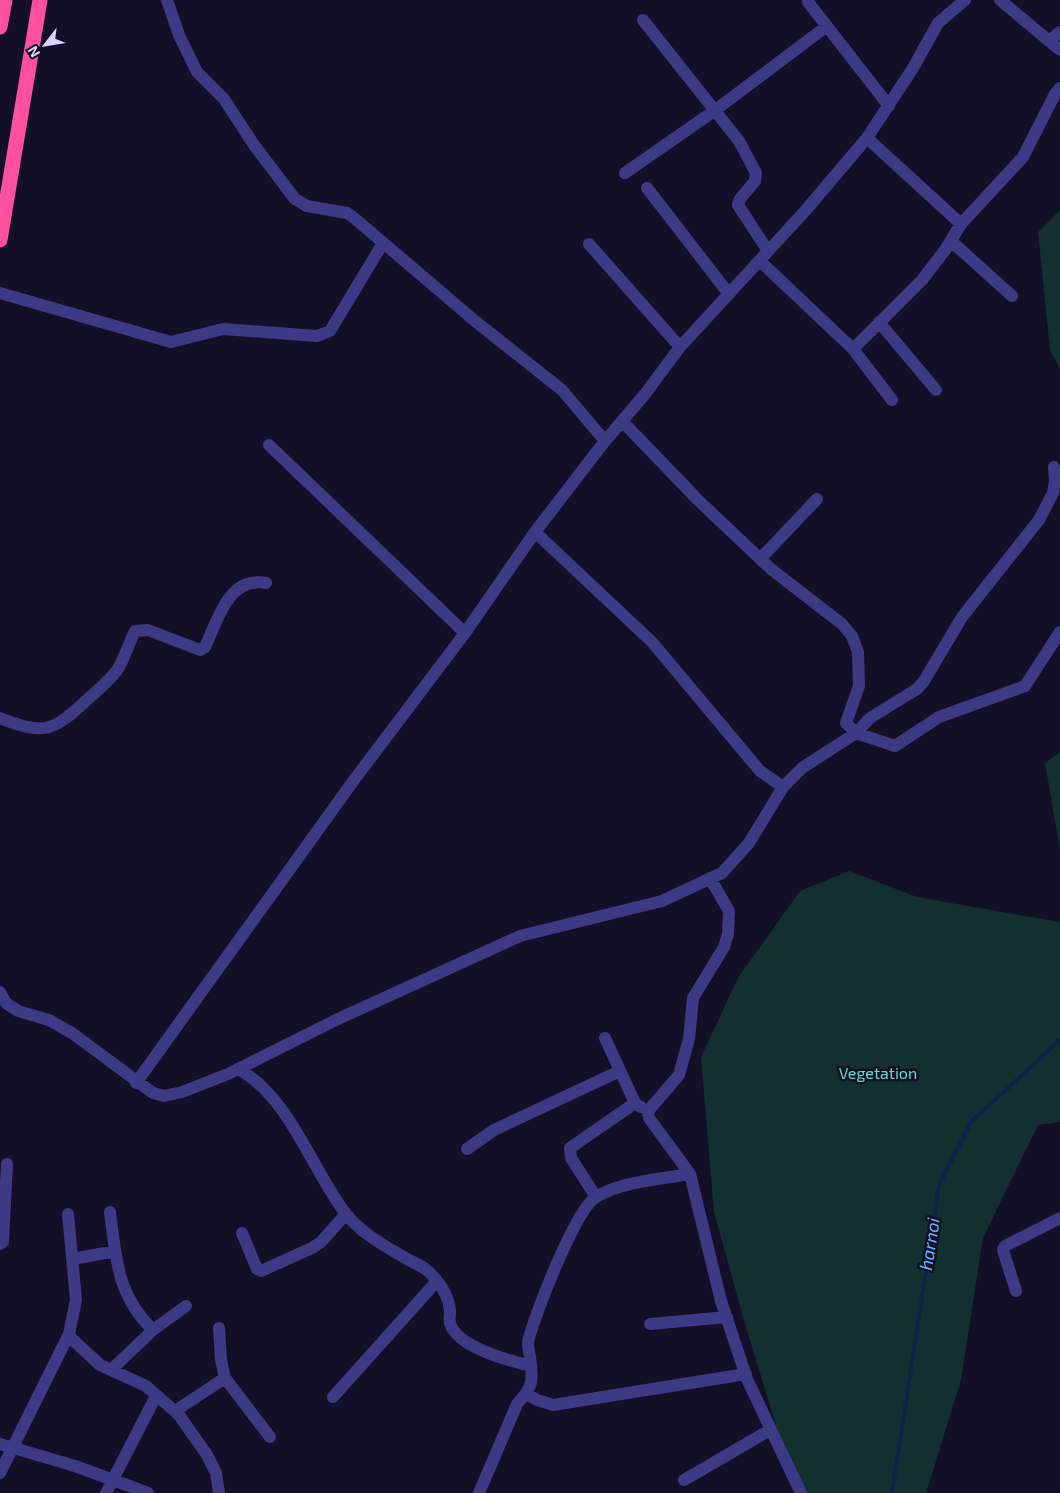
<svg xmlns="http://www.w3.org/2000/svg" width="1060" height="1493" font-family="'Exo 2',sans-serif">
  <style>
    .green { fill: #12302f }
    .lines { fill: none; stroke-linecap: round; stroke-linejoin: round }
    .stream { stroke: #0c2248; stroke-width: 4 }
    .street { stroke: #3d3a85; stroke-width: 12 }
    .highway { stroke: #ff4fa3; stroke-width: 15 }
    .labels { text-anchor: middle; stroke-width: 5; stroke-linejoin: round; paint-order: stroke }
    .park-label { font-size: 16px; fill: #5fe0c0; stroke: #130f26 }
    .water-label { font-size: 18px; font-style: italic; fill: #62b6ff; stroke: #130f26 }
  </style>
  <rect width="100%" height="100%" fill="#130f26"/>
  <path class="green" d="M1060 210V369L1050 350 1038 232Z
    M1060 752V850L1045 763Z
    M849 871 917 897 1060 922V1122L1038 1125 983 1238 961 1380 926 1493H807L783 1448 745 1324 714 1212 701 1057 739 976 800 891Z"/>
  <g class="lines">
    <path class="stream" d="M892 1493 939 1185 971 1122 1060 1040"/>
    <path class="street" d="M167 0 179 35 197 72 224 99 254 145 295 199 307 206 347 213 353 217 475 321 562 390 605 441 645 394 680 347 805 211 867 138 913 68 938 23 965 0
      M1000 0 1060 50
      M808 2 889 106
      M643 20 739 141 756 173 755 181 740 199 738 205 768 251
      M1049 41 1060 32
      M867 138 961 224
      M625 173 714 111 827 26
      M647 188 729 294
      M951 241 1012 296
      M589 244 680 347
      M760 261 853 349 892 400
      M0 293 171 342 223 329 317 336 330 331 383 243
      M879 322 936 390
      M853 349 922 280 945 250 961 224 1023 157 1055 94 1060 88
      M622 421 698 500 771 569 842 624 852 636 858 652 859 686 846 723 856 733 895 746 939 717 1025 686 1060 632
      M269 445 465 633
      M535 532 652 642 760 771 783 787
      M760 559 817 499
      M0 718C46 736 53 731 88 699 98 690 110 680 118 669 125 657 129 643 135 631L148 630 200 650 205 647C218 620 228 576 266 583
      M710 878 729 911 728 934 724 947 693 998 689 1039 679 1075 648 1111 649 1118 690 1174 721 1301 747 1379 801 1493
      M0 992 6 1003 18 1011 49 1020 72 1033 153 1093 164 1096 182 1092 228 1074 338 1019 520 936 662 901 722 873 749 843 783 787 802 768 856 733 870 718 917 689 924 681 962 617 1039 520 1053 493 1055 481 1054 467
      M605 1038 635 1103 641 1107
      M238 1069C289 1096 312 1170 346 1214 362 1234 385 1246 407 1259 414 1263 423 1266 429 1272 440 1283 449 1296 450 1311 450 1315 449 1319 450 1323 456 1347 510 1361 531 1366
      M136 1083 354 780 465 633 535 532 605 441
      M467 1149 494 1130 620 1071
      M596 1197 571 1158 570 1148 635 1103
      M110 1212C116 1258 117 1296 153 1330
      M68 1214 76 1300 69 1334 71 1338 100 1365 146 1386 179 1415 207 1455 216 1473 219 1493
      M242 1233 257 1269 261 1271 312 1248 321 1242 346 1214
      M0 1244 3 1242 7 1164
      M73 1259 115 1251
      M1016 1291 1003 1250 1005 1246 1060 1218
      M650 1324 727 1317
      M219 1328 221 1360 225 1378 270 1437
      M111 1370 153 1330 186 1306
      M527 1394 537 1400 553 1405 746 1374
      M333 1397 437 1281
      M175 1411 225 1378
      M0 1444 75 1466 148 1493
      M0 1473 69 1334
      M684 1480 770 1430
      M106 1493 156 1396
      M479 1493 517 1404C534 1386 533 1380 530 1357 529 1352 528 1347 528 1342 534 1316 575 1211 595 1198 615 1183 665 1178 690 1174"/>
    <path class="highway" d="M0 27 5 0
      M0 240 40 0"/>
  </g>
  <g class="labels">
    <g class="park-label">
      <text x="878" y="1079">Vegetation</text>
    </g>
    <g class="water-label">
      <text transform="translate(930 1244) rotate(-81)" y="6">harnoi</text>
    </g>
  </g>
  <g transform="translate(45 45) rotate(239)" stroke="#130f26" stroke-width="4" paint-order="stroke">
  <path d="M0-4L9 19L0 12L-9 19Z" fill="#d9d4ff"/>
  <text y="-8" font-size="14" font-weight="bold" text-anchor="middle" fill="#d9d4ff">N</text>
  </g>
</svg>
